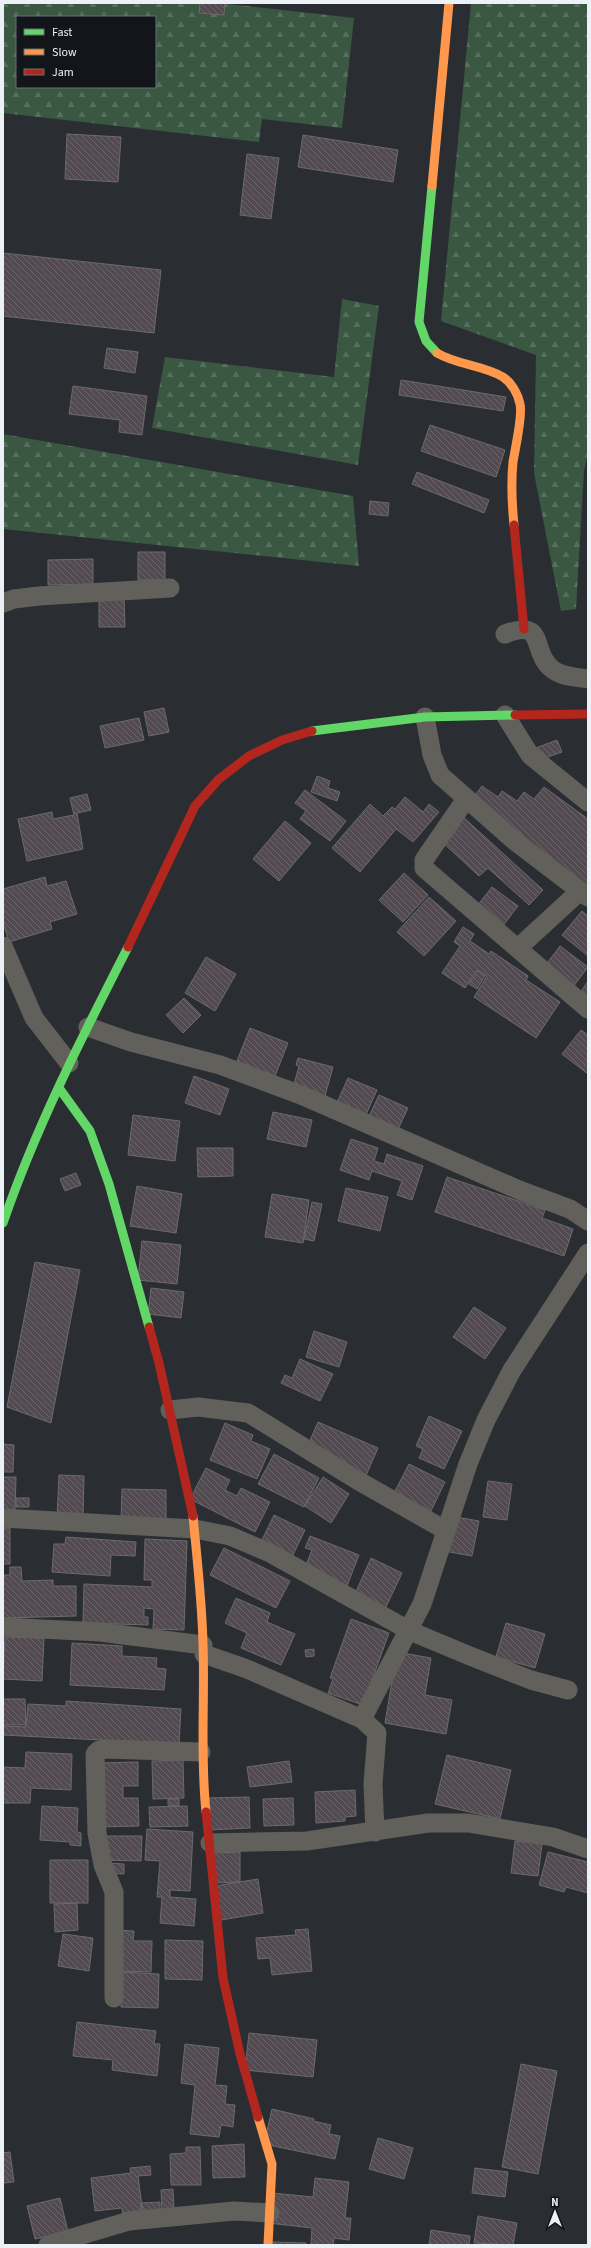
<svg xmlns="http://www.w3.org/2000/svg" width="591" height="2248" font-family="'Source Sans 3',sans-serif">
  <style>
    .forest { fill: url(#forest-firs); fill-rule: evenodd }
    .building { fill: url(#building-back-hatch); stroke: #6b6a6d }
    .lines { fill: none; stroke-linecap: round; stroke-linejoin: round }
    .street { stroke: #62605a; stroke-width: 19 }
    .fast { stroke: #63d668; stroke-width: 9 }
    .slow { stroke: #ff974d; stroke-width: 9 }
    .jam { stroke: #b3261e; stroke-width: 9 }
  </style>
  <defs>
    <pattern id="forest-firs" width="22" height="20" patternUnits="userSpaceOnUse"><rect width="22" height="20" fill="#395741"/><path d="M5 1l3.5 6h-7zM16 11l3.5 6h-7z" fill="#56705d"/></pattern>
    <pattern id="building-back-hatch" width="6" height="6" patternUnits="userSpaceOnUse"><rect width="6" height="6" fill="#524a50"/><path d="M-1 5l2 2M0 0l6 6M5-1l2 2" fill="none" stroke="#6b656a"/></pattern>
  </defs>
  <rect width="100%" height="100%" fill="#2a2e33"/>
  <path class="forest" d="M3 3H220L354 18 342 128 262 119 259 142 3 113ZM17 17H155V87H17Z
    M471 3H588V454L584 471 576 609 561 611 534 473 536 355 441 321Z
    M342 299 379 306 358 465 152 428 165 357 334 377Z
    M3 434 353 496 359 566 3 529Z"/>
  <path class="building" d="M191 3H225L224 15 199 13 200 4Z
    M67 134 121 137 118 182 65 179Z
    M303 135 398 150 393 182 298 167Z
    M247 154 279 158 271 219 240 215Z
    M3 253 161 270 154 333 3 316Z
    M107 348 138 352 135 373 104 368Z
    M401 380 506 397 503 411 399 395Z
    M73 386 147 396 142 435 119 432 120 420 69 414Z
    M430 425 505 450 496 477 421 451Z
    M417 472 489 500 484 513 412 484Z
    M370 501 389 503 388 516 369 514Z
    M138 552H165V580H138Z
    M93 559V584L48 585V560Z
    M99 597H124L125 627H99Z
    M164 708 169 732 149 736 144 712Z
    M139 718 144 740 105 748 100 726Z
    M557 740 562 752 537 761 533 749Z
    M317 776 330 781 328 788 340 792 337 801 311 792Z
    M482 786 498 797 502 791 517 801 524 792 534 799 544 787 588 819V892L468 805Z
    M305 790 346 821 330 841 300 819 306 811 295 803Z
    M87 794 91 810 77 813 83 849 27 861 18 819 52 812 53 819 74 815 70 798Z
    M405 797 423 812 429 804 439 812 413 842 396 829 360 872 332 848 370 804 383 816 392 807 395 809Z
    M462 816 543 890 529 905 488 868 479 876 440 840Z
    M285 821 311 843 279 881 253 859Z
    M404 873 428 895 403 922 379 900Z
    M45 877 47 886 66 881 77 914 50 922 52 929 9 942 3 922V889Z
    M492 887 518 906 499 931 473 911Z
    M429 897 456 921 424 956 397 932Z
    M582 911 588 916V956L562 935Z
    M463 927 474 934 470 941 489 954 491 951 528 976 526 980 560 1002 536 1038 474 997 487 976 477 970 465 988 442 973 460 946 454 942Z
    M560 946 588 967 570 991 542 970Z
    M206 957 236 974 215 1011 185 993Z
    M478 971 485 976 477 989 469 984Z
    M588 981V999L580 993Z
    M184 998 201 1015 183 1033 166 1015Z
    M250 1028 288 1043 275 1076 237 1061Z
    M581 1030 588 1035V1074L562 1054Z
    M298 1058 333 1067 325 1096 293 1088 299 1066 296 1065Z
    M194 1076 229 1089 220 1115 185 1103Z
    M348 1078 377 1090 364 1119 335 1107Z
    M379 1095 408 1108 394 1138 365 1125Z
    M273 1112 312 1120 306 1147 267 1139Z
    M133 1115 180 1121 175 1161 128 1155Z
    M351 1139 378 1148 374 1161 384 1164 387 1154 423 1166 412 1200 397 1195 402 1181 372 1171 369 1180 340 1170Z
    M197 1148H233V1176L198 1177Z
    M76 1173 81 1185 65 1191 60 1179Z
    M447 1177 545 1210 542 1218 573 1229 564 1256 435 1212Z
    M137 1186 182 1194 176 1233 130 1226Z
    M346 1188 388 1197 380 1231 338 1221Z
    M272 1194 309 1200 303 1243 265 1237Z
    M312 1202 322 1204 314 1241 304 1239Z
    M142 1241 181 1245 177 1284 138 1280Z
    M35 1262 80 1270 51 1423 7 1407Z
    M151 1288 184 1292 181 1318 148 1314Z
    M474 1307 506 1328 485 1359 453 1337Z
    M314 1331 347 1342 339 1367 306 1357Z
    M300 1359 333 1374 320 1401 281 1383 285 1375 292 1378Z
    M429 1416 462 1431 444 1469 419 1458 423 1449 416 1446Z
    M318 1422 378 1448 364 1480 305 1452Z
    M225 1423 253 1435 251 1441 270 1449 257 1479 210 1460Z
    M3 1444 14 1445 13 1472H3Z
    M274 1454 319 1478 304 1507 258 1484Z
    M409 1464 445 1482 429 1515 392 1497Z
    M206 1468 230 1480 225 1490 237 1496 241 1488 270 1502 255 1532 190 1499Z
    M59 1475 84 1476 83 1518 57 1517Z
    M3 1477H16L15 1511 3 1510Z
    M323 1477 349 1494 331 1523 305 1506Z
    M488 1481 512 1484 507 1520 483 1517Z
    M122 1489 166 1490V1521L121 1520Z
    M16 1498H29V1507H16Z
    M274 1515 305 1530 292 1557 261 1542Z
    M450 1516 479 1521 472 1556 444 1551Z
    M3 1528H10V1564H3Z
    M310 1536 359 1555 347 1586 304 1570 312 1550 305 1548Z
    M66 1537 136 1542 135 1556 111 1555 110 1576 52 1572 54 1544H65Z
    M145 1539 187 1541 184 1630 153 1629 154 1609 144 1608V1617H148V1625L83 1623 84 1584 152 1587V1580H144Z
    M224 1548 290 1581 276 1608 210 1575Z
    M371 1558 402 1573 385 1609 355 1594Z
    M10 1567H21L22 1581 53 1580V1586H76V1616L3 1618V1575H10Z
    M236 1598 270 1613 267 1622 295 1634 281 1665 241 1648 247 1633 225 1623Z
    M351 1619 389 1633 363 1705 328 1693 333 1679 330 1678Z
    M506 1623 545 1634 535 1668 496 1657Z
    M5 1637 44 1638 42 1681 3 1679Z
    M72 1643 122 1646V1656L157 1658 156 1668 166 1669 164 1690 70 1685Z
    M314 1649V1656L306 1657 305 1650Z
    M397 1652 431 1658 425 1695 452 1700 446 1734 385 1723Z
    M3 1699H25L26 1725H3Z
    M66 1701 181 1709 179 1744 3 1735V1726L26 1727 28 1704 66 1706Z
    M26 1752 72 1754 71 1790 31 1788 30 1803H3V1767L25 1768Z
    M447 1755 511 1770 500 1819 435 1804Z
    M183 1760 184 1798 153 1799 152 1761Z
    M289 1761 292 1782 250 1787 247 1767Z
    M138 1762V1786H123V1798H138L139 1826 97 1827 96 1763Z
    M355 1790 356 1816 345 1817V1821L316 1823 315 1792Z
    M249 1797 250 1828 208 1830 207 1798Z
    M293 1798 294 1825 264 1826 263 1799Z
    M168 1799H179V1806L168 1805Z
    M42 1806 78 1808 77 1832 81 1833V1846L70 1845V1842L40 1840Z
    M187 1806 188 1826 150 1827 149 1807Z
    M147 1829 193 1832 190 1891 170 1890V1897L196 1899 194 1926 160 1923 162 1897H157L160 1861 145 1860Z
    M102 1836H142L141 1861 101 1860Z
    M515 1841 542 1844 538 1876 511 1873Z
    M240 1852V1882L213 1883 212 1853Z
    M548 1852 588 1862V1893L566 1887 564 1892 539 1885Z
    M50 1860H88V1903H50Z
    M107 1863 124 1864V1874L106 1873Z
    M258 1879 263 1913 221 1920 215 1886Z
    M77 1903 78 1930 55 1932 54 1904Z
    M308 1929 312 1971 272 1975 270 1958 258 1959 256 1938 296 1935 295 1930Z
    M114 1930 134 1931 133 1941H152L151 1972 121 1971Z
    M63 1934 93 1938 89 1971 58 1966Z
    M165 1940 203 1941 202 1980 165 1979Z
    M122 1972 159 1974 158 2008 121 2007Z
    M77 2022 156 2031 154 2044H160L157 2076 112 2070 113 2060 73 2056Z
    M249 2033 317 2040 313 2077 245 2070Z
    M185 2044 219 2048 215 2085 227 2086 225 2104 235 2105 233 2127 221 2125 219 2137 190 2134 195 2085 181 2083Z
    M521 2064 557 2071 538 2174 502 2167Z
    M272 2109 314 2119 313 2121 331 2125 329 2134 340 2136 335 2159 264 2144Z
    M378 2138 413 2148 404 2179 369 2169Z
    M244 2144 245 2177 213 2178 212 2146Z
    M186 2147H200L201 2185H171L170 2154 186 2153Z
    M10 2152 14 2182 3 2183V2153Z
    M150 2166 151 2175 138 2176 143 2214 123 2216 122 2208 95 2211 91 2178 131 2173 130 2168Z
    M475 2168 508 2172 505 2197 472 2193Z
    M315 2178 349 2182 345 2218H351L349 2240 334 2238 333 2245 311 2244 312 2228 268 2223 272 2193 313 2197Z
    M173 2189 174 2210H162L161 2190Z
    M60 2198 68 2232 35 2239 27 2206Z
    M160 2202V2214L141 2215V2203Z
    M478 2216 517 2223 513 2245 474 2243Z
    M431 2230 470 2236 469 2245H429Z
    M273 2242 306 2243V2245H273Z"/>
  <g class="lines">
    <path class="street" d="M3 603 14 599 39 596 170 588
      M505 634C547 618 530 651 552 669 562 677 576 677 588 679
      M505 715 530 755 588 802
      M425 717 432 755 440 775 516 842 588 897
      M466 799 424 860V868L588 1009
      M3 946 34 1018 69 1063
      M518 948 580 891
      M88 1027 131 1042 220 1065 301 1095 519 1190 570 1209 588 1221
      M170 1410 198 1407 248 1413 357 1480 445 1530
      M3 1518 195 1529 230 1536 270 1553 410 1631 470 1656 531 1680 568 1690
      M3 1627 100 1632 203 1645
      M204 1654 247 1669 362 1719 377 1733 373 1784 375 1832
      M362 1719 422 1604 468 1464 486 1420 512 1370 588 1253
      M210 1843 307 1841 428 1823H468L553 1837 588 1849
      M114 1998V1892L103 1865 97 1833 95 1754 99 1750 105 1749 201 1752
      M48 2245 129 2221 234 2211 270 2213"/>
    <path class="fast" d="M432 186 419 322 426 341 437 353
      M312 731 425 717 515 715
      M59 1088 90 1131 109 1184 149 1327
      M3 1223C36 1127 82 1037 128 947"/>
    <path class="slow" d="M432 186 449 3
      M437 353C457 365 483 365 503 377 512 383 518 394 520 404 523 415 515 449 513 462 511 482 512 505 514 525
      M193 1516C197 1559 202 1601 203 1644 205 1700 200 1756 206 1812
      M258 2117 272 2164 268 2245"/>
    <path class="jam" d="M514 525 524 629
      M515 715 588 714
      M128 947 195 806 219 779 249 756 282 740 312 731
      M149 1327 159 1363 193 1516
      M206 1812 223 1978 240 2054 258 2117"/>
  </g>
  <rect width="591" height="2248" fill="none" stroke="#ebf1f7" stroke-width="8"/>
  <rect x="16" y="16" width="140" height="72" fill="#12161a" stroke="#696e72"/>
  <rect x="24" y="29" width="20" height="6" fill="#63d668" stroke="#696e72"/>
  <text x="52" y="36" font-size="12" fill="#ebf1f7">Fast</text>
  <rect x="24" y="49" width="20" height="6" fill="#ff974d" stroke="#696e72"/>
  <text x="52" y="56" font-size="12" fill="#ebf1f7">Slow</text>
  <rect x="24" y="69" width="20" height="6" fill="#b3261e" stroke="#696e72"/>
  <text x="52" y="76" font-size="12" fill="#ebf1f7">Jam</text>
  <g transform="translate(555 2212)" stroke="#12161a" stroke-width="3" paint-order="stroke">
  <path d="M0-3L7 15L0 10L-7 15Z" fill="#ebf1f7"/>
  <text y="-6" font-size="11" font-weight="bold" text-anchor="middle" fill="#ebf1f7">N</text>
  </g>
</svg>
